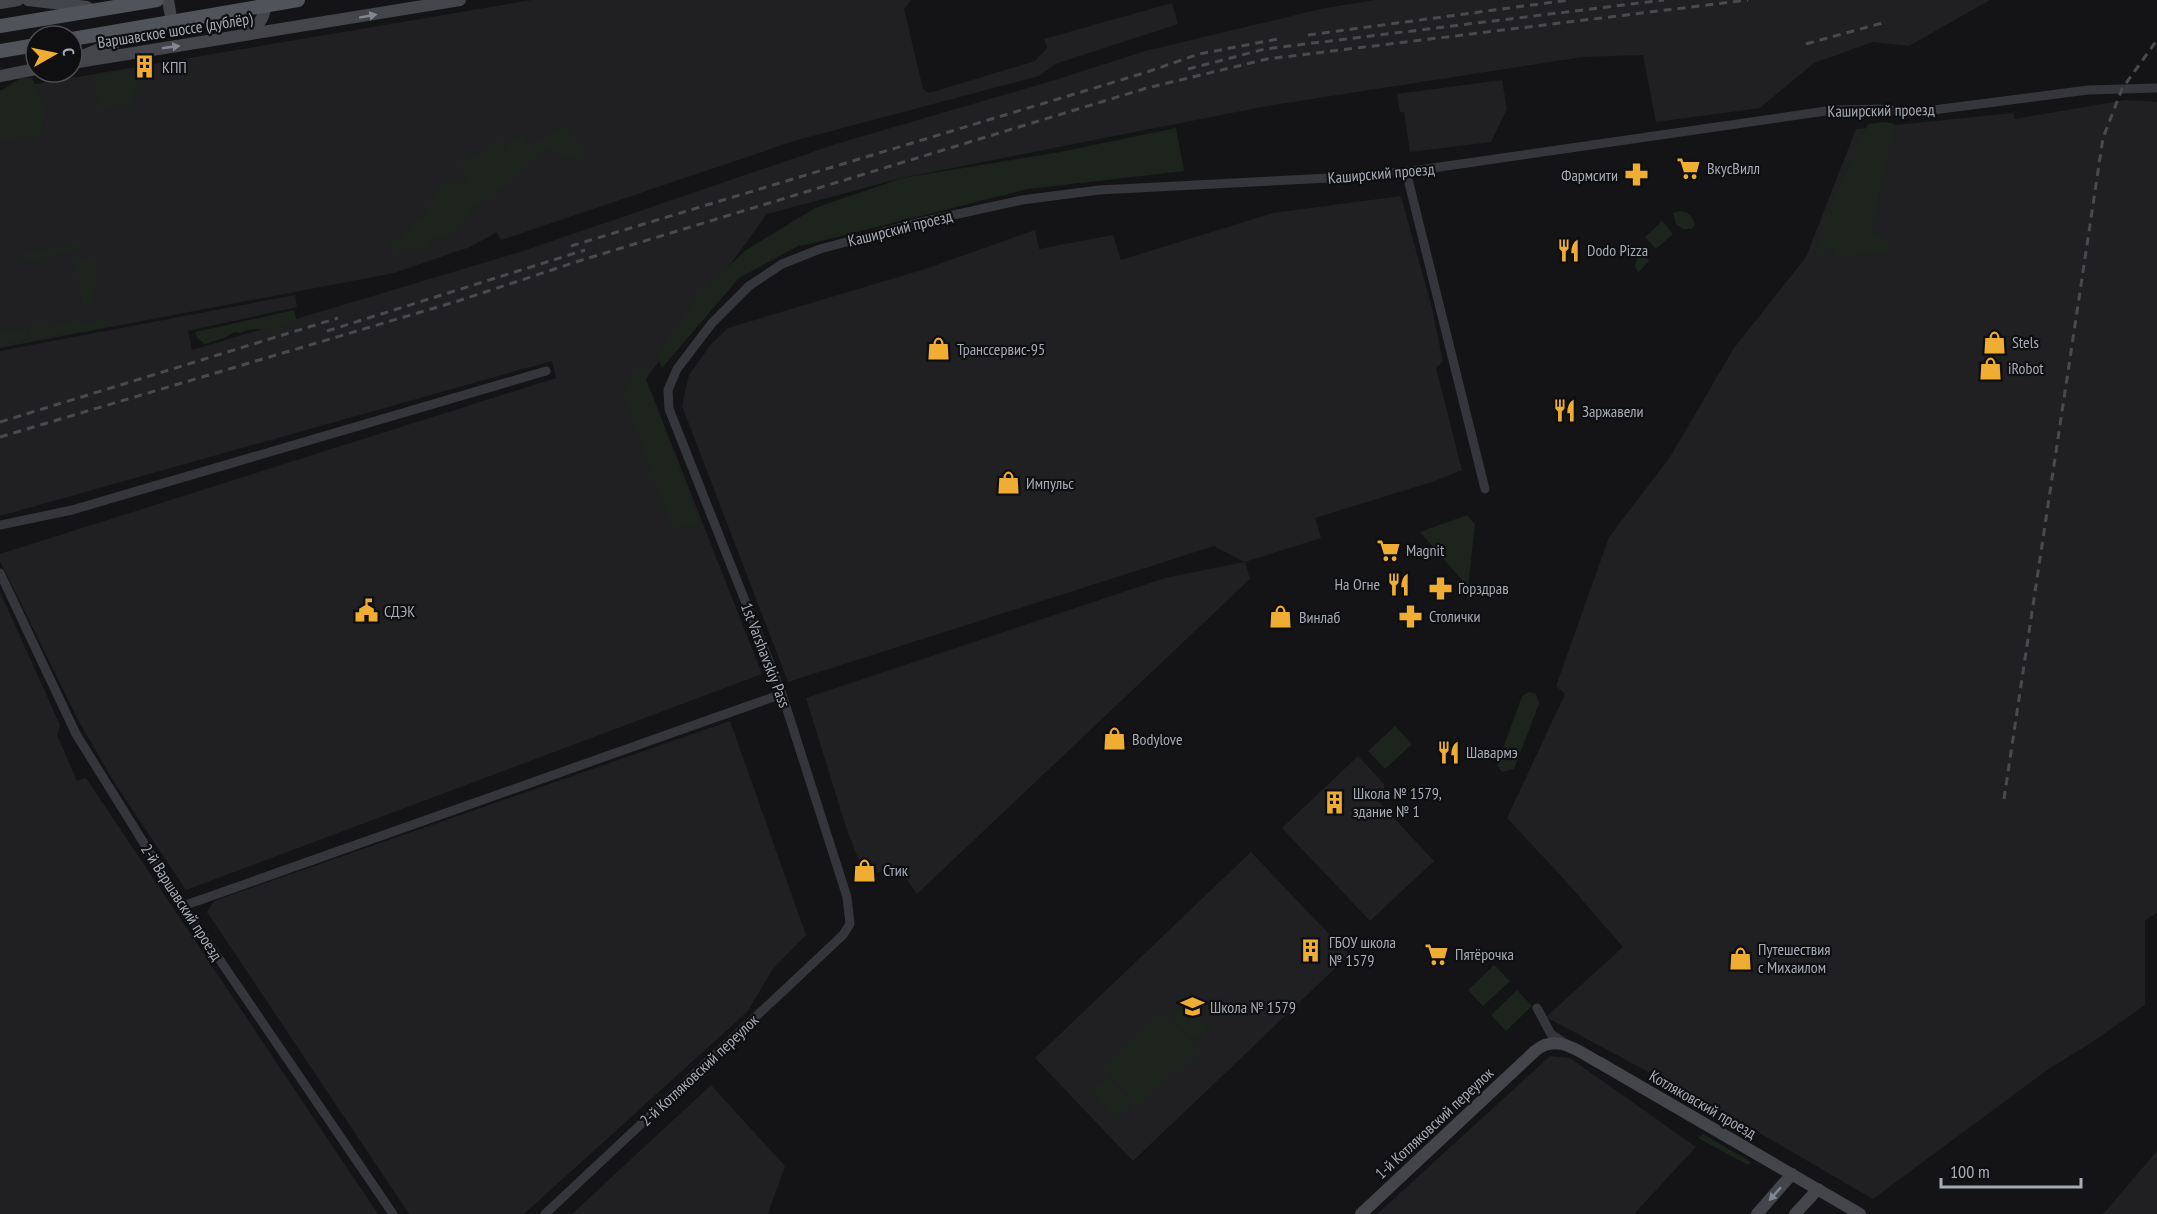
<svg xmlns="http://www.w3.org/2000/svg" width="2157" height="1214" font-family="'PT Sans Narrow',sans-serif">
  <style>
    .built { fill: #202023 }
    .green { fill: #1c241d }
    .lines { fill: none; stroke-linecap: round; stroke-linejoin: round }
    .street { stroke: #35363b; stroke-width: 9 }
    .secondary { stroke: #43454b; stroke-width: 12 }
    .primary { stroke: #51535a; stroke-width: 14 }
    .rail { stroke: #484a50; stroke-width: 3; stroke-dasharray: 8 6; stroke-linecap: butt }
    .oneway { fill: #838791 }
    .labels { text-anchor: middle; stroke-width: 4.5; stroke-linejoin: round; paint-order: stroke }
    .street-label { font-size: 16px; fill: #a6abb6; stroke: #0f0f11 }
    .poi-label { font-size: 16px; fill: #a6abb6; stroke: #0f0f11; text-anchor: start }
  </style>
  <rect width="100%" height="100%" fill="#141416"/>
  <path class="built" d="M532 0H911L904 9 923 89 929 93 1035 61 1047 48 1044 39 1172 3 1178 24 1055 64 1039 76 794 141 501 240 497 232 470 247 394 273 0 348V90Z
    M1375 0H1990L1909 46 1873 42 1814 63 1760 108 1656 122 1643 55 1582 57 1267 106 902 178 767 214 646 379 762 674 186 890 114 782 77 718 0 561V554L556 378 552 361 0 516V351L295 295 297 307 188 331 192 350 520 252 836 144 1055 80 1145 51 1325 8Z
    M1502 80 1507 109 1491 142 1410 152 1404 112H1400L1397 94Z
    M2125 100 2157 102V913L2145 920V1005L2091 1043 2050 1068 1873 1199 1725 1113 1546 1017 1623 947 1563 878 1507 818 1565 694 1556 686 1609 537 1670 457 1734 348 1806 257 1856 129 2013 113 2015 119Z
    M1401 196 1432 308 1443 362 1436 368 1462 470 1432 482 1315 518 1321 538 1245 562 1250 579 917 894 897 866 865 877 846 827 806 698 1165 578 1244 562 1214 546 788 682 682 406 689 375 711 344 728 328 925 269 1035 230 1039 249 1113 235 1121 260 1273 213Z
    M0 592 60 725 57 735 77 781 86 778 378 1214H0Z
    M730 721 806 935 773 969 747 1012 524 1214H409L207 912 214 901Z
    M1358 756 1384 784V793L1377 800 1434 861 1370 921 1282 828Z
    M1251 852 1349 955 1133 1161 1035 1058Z
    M1550 1056 1570 1058 1696 1147 1634 1214H1377Z
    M711 1085 785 1166 768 1214H572Z
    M2157 1151V1214H2103Z"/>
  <path class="green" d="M112 73H119L120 81 123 77 130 76 138 81 135 91 132 93 134 96 130 104 101 108 98 106 99 101 95 93 99 88 93 80 94 76Z
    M21 78H32L44 107 42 134 3 141 0 129V91Z
    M1883 122 1895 124 1871 231 1892 247 1886 252 1838 257 1829 247 1818 255 1824 219 1868 124Z
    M563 127 569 130 570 141C577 146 584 148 583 158 571 161 559 155 552 147H546C532 161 517 175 502 188 496 194 484 199 479 203 463 217 455 240 430 239L431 245 428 248 394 251 390 247 391 240 400 238 403 240V234L411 229V225L427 214 430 202 436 201 435 196 443 186 452 181 456 183V186L469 180 468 170H459V165L465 162 467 157 484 155 489 145 491 146 496 141H501L503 147 501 151 505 150C510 142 510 136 521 137L527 145H533Z
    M1176 128 1184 171 1028 189 801 246 800 245 739 278 662 368 657 355 701 292 746 250 815 208 902 178 1055 153Z
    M1680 211C1689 212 1693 217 1695 225L1691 229H1683L1676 224 1673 213Z
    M1662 221 1673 234 1656 249 1645 237Z
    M77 245 79 249C61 256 42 258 24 261L20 255 34 251Z
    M1646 254 1649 261 1639 272 1637 271 1635 266 1637 258Z
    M83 258 93 261 98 279 91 303 82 305 75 259Z
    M294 310 296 320 276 331C266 328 250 328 241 333L235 332 224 338 205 344 198 339 195 332Z
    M100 318H104L107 326 92 329 90 328 89 330 42 338 29 337 17 342 15 340 13 342 7 341 5 344 0 345V335L2 333 26 329 28 335 31 326 46 325 49 327 71 321H80L83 325 86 323 89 324Z
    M641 367 699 523 673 529 623 393Z
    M1467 515 1475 524 1468 587 1420 532Z
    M1529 692 1536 694 1539 704 1514 769 1502 772 1497 765 1522 696Z
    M1395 726 1412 744 1385 769 1368 751Z
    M1494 965 1510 981 1483 1006 1468 990Z
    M1517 990 1532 1006 1506 1031 1491 1015Z
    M1185 1004 1208 1028 1194 1041 1172 1016Z
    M1162 1012 1198 1050 1138 1106 1102 1067Z
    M1107 1077 1130 1102 1114 1117 1091 1091Z
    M1703 1134 1751 1162 1748 1165 1698 1138Z"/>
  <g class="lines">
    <path class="street" d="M1406 171 1485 489
      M0 525 72 510 546 371
      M0 573 76 734 183 906 393 1214
      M183 906 782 694
      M1537 1008 1551 1034 1566 1044
      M545 1214 843 935 850 924 847 897 782 694 669 409 668 390 677 369 712 323 749 286 782 264 820 249 917 223 1022 200 1099 190 1330 178 1412 171 1833 110 1884 109 1910 113 2088 90 2157 88"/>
    <path class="secondary" d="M28 0 87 7
      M168 0 172 23
      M0 3 18 0
      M244 35C258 27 267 16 265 0
      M82 56 143 31
      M72 63 460 0
      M0 76 36 69
      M1361 1214 1535 1051C1557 1032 1579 1052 1600 1063L1860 1214
      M1757 1214 1792 1174
      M1795 1214 1818 1189"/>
    <path class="primary" d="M0 26 157 0
      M72 39 298 0
      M0 51 36 45"/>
    <path class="rail" d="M1308 35 1569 0
      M1806 44 1882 23
      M1188 69 1265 49 1664 0
      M571 246 1144 73 1199 54 1278 39
      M327 331 585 250
      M0 422 338 318
      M0 437 458 301 582 260 1147 88 1267 59 1748 0
      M2004 799 2103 138 2122 89 2157 40"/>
  </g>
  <defs><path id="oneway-solid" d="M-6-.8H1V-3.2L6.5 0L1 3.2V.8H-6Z" transform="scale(1.5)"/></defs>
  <g class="oneway">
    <use href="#oneway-solid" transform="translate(368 16) rotate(-10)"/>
    <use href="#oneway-solid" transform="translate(171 47) rotate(-8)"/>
    <use href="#oneway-solid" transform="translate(1775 1194) rotate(131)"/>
  </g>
  <defs>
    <symbol id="building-bare" viewBox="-9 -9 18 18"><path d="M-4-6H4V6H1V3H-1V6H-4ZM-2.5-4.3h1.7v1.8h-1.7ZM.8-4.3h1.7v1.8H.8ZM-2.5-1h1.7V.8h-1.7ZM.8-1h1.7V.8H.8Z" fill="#f0ad33" stroke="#0f0f11" stroke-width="2.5" paint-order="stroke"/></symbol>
    <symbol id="supermarket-bare" viewBox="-9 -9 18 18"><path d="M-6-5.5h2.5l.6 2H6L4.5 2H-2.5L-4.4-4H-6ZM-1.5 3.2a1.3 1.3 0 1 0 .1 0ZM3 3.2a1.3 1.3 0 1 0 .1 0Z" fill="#f0ad33" stroke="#0f0f11" stroke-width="2.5" paint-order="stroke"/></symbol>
    <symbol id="pharmacy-bare" viewBox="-9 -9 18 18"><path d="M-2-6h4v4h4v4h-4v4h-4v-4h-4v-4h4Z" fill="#f0ad33" stroke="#0f0f11" stroke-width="2.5" paint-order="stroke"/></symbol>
    <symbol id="restaurant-bare" viewBox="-9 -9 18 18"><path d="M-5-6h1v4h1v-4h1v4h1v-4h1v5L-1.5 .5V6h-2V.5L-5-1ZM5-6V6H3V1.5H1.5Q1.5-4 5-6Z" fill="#f0ad33" stroke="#0f0f11" stroke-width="2.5" paint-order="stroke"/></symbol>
    <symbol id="shop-bare" viewBox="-9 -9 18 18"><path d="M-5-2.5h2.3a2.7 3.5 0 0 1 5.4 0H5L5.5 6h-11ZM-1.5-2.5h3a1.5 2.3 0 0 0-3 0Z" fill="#f0ad33" stroke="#0f0f11" stroke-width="2.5" paint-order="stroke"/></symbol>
    <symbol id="civic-bare" viewBox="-9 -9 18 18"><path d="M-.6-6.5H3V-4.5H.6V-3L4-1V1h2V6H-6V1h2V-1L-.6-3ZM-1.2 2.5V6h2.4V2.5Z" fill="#f0ad33" stroke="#0f0f11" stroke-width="2.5" paint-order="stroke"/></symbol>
    <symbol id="school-bare" viewBox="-9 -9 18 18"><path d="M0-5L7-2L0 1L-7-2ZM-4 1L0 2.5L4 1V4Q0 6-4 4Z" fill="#f0ad33" stroke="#0f0f11" stroke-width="2.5" paint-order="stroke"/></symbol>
  </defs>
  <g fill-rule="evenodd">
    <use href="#building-bare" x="128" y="50" width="33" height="33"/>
    <use href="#supermarket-bare" x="1672" y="152" width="33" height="33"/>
    <use href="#pharmacy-bare" x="1620" y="158" width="33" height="33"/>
    <use href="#restaurant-bare" x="1552" y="234" width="33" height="33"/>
    <use href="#shop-bare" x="1978" y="326" width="33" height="33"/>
    <use href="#shop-bare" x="922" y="332" width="33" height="33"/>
    <use href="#shop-bare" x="1974" y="352" width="33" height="33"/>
    <use href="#restaurant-bare" x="1548" y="394" width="33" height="33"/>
    <use href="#shop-bare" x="992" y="466" width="33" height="33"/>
    <use href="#supermarket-bare" x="1372" y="534" width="33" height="33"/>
    <use href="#restaurant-bare" x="1382" y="568" width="33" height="33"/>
    <use href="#pharmacy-bare" x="1424" y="572" width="33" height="33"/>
    <use href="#civic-bare" x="350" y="594" width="33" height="33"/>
    <use href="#pharmacy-bare" x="1394" y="600" width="33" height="33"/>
    <use href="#shop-bare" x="1264" y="600" width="33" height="33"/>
    <use href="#shop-bare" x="1098" y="722" width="33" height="33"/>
    <use href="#restaurant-bare" x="1432" y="736" width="33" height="33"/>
    <use href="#building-bare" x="1318" y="786" width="33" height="33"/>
    <use href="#shop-bare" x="848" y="854" width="33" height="33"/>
    <use href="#building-bare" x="1294" y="934" width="33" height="33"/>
    <use href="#supermarket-bare" x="1420" y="938" width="33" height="33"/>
    <use href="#shop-bare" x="1724" y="942" width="33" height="33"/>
    <use href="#school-bare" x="1176" y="990" width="33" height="33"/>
  </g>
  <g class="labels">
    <g class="street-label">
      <text transform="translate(175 30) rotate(-9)" y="6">Варшавское шоссе (дублёр)</text>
      <text transform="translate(1881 110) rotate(-1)" y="6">Каширский проезд</text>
      <text transform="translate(1381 173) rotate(-5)" y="6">Каширский проезд</text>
      <text transform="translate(900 228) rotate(-14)" y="6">Каширский проезд</text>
      <text transform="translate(766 655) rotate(69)" y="6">1st Varshavskiy Pass</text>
      <text transform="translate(182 902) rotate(57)" y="6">2-й Варшавский проезд</text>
      <text transform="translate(699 1070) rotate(-43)" y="6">2-й Котляковский переулок</text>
      <text transform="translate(1703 1104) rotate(30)" y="6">Котляковский проезд</text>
      <text transform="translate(1434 1123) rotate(-43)" y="6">1-й Котляковский переулок</text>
    </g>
    <g class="poi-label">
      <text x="162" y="73">КПП</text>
      <text x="1707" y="174">ВкусВилл</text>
      <text x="1618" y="181" text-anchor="end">Фармсити</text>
      <text x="1587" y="256">Dodo Pizza</text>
      <text x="2012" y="348">Stels</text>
      <text x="957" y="355">Транссервис-95</text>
      <text x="2008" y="374">iRobot</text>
      <text x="1582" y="417">Заржавели</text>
      <text x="1026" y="489">Импульс</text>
      <text x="1406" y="556">Magnit</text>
      <text x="1380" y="590" text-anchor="end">На Огне</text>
      <text x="1458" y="594">Горздрав</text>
      <text x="384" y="617">СДЭК</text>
      <text x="1429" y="622">Столички</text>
      <text x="1299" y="623">Винлаб</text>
      <text x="1132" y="745">Bodylove</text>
      <text x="1466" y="758">Шавармэ</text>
      <text x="1353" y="799">Школа № 1579,<tspan x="1353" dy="18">здание № 1</tspan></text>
      <text x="883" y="876">Стик</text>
      <text x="1329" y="948">ГБОУ школа<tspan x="1329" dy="18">№ 1579</tspan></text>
      <text x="1758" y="955">Путешествия<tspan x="1758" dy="18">с Михаилом</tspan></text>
      <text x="1455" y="960">Пятёрочка</text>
      <text x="1210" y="1013">Школа № 1579</text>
    </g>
  </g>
  <g transform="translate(54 54) rotate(81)"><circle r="28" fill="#0f0f11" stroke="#4b4d53" stroke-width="1.5"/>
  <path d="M0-4.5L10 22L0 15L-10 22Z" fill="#f0ad33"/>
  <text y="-9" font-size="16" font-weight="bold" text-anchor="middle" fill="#a6abb6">С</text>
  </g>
  <path d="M1941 1178v9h140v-9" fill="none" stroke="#a6abb6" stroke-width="3"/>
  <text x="1950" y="1178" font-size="18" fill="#a6abb6" stroke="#0f0f11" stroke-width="4.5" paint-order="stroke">100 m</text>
</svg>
